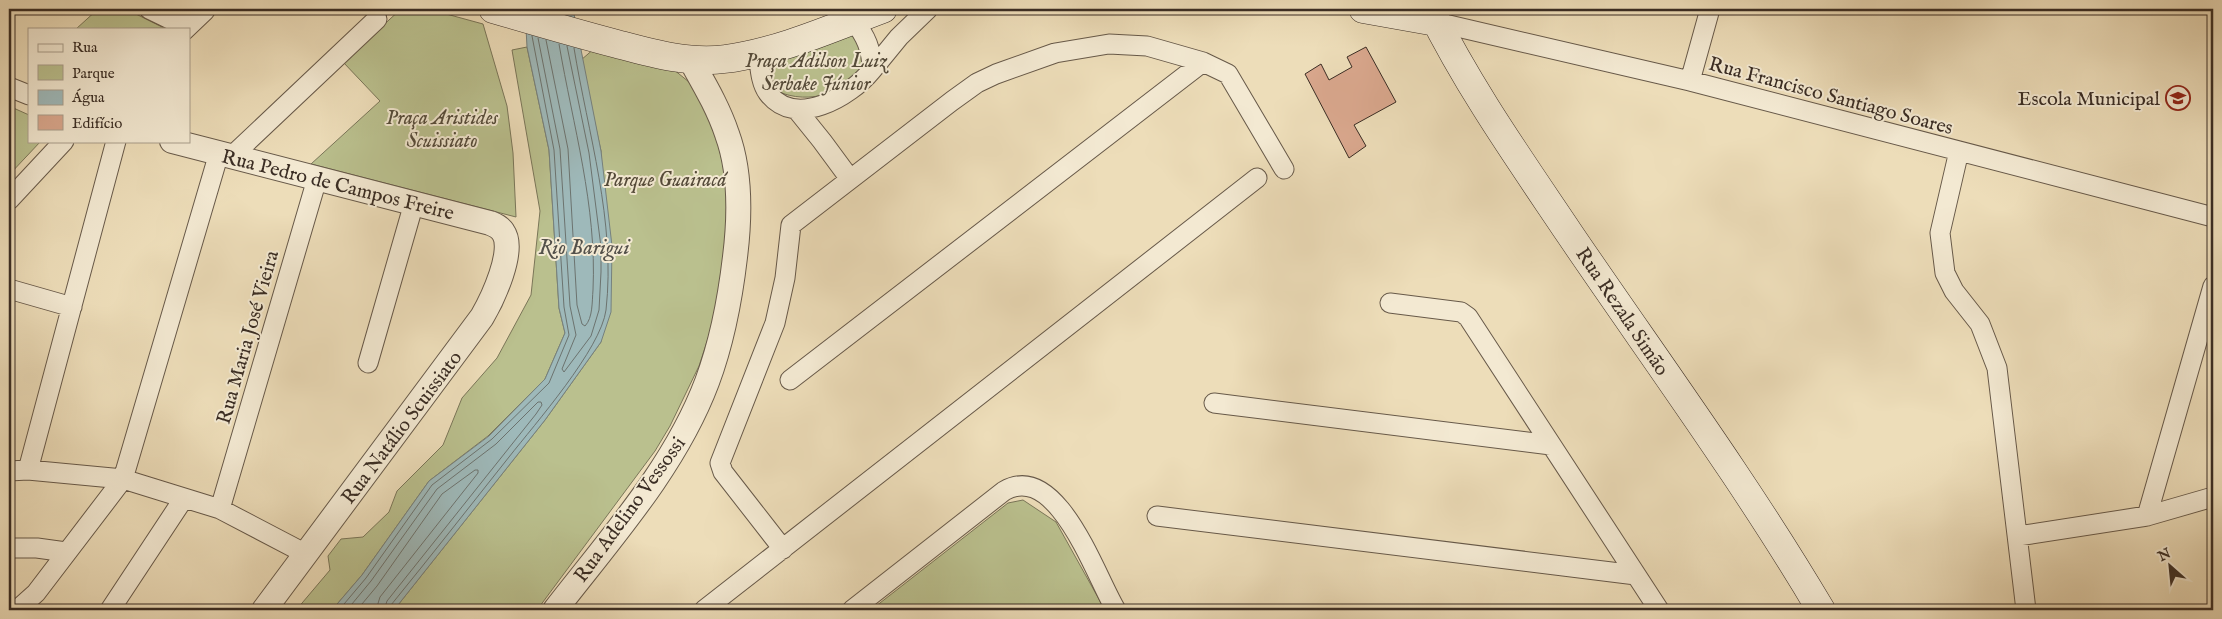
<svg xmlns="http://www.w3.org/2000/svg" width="2222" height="619" font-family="'IM FELL English',serif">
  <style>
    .green { fill: #bac08e; stroke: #7a7659 }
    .water { fill: #9eb9ba; stroke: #76817e }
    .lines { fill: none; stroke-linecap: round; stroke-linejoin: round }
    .shore { stroke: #6c736f; stroke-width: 1 }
    .building { fill: #d9a78d; stroke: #3a2d24 }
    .minor-casing { stroke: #675949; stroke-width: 21 }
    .tertiary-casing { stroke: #675949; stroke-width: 26 }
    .secondary-casing { stroke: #3a2d24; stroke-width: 29 }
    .minor { stroke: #f3e9d2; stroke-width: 19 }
    .tertiary { stroke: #f3e9d2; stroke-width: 24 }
    .secondary { stroke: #f3e9d2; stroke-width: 28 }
    .labels { text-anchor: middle; stroke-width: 4; stroke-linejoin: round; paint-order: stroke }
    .park-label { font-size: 20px; font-style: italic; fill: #544a39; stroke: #f3e9d2 }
    .street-label { font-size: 20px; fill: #3a2d24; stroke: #f3e9d2 }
    .poi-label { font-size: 20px; fill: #3a2d24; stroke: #f3e9d2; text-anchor: end }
    .water-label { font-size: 21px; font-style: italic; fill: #53504a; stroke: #f3e9d2 }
  </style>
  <rect width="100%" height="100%" fill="#edddb9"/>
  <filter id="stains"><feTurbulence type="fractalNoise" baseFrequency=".004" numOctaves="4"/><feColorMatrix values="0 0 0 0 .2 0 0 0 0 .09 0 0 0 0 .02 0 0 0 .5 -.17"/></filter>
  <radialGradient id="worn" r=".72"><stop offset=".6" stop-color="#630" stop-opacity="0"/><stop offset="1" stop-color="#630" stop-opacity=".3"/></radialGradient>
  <path class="green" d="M98 9H126L164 28 76 29Z
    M401 9H428L483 24 507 106 513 153 516 217 311 164 380 101 343 62Z
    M849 34 854 36 865 59C854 93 808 106 777 91L769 76C777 52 826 42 849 34Z
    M527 47 549 150 559 308 565 333 545 379 488 436 429 481 362 575 332 610H292L297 609 330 570 328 556 341 539 363 537 389 512 397 491 443 445 462 398 497 358 531 295 540 211 512 50Z
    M595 48 668 65 689 82 704 106 715 130 725 174 727 199 726 242 716 314 699 366 670 426 655 451 537 610H394L545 420 601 342V151L581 60Z
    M9 106 29 115V141H41L9 175Z
    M1023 500 1056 522 1105 610H871L1008 503Z"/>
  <path class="water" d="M525 9H573L601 151 612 246 611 312 601 342 545 420 394 610H332L362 575 429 481 489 436 545 379 565 333 559 308 549 150 527 47Z"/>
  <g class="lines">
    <path class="shore" d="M538 38 560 149 570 306 576 335 562 369 564 372 591 336 599 310 601 272V247L589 153 567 46
      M546 40 568 149 577 305 582 324 585 326C593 318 592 301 593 290 597 206 573 126 559 44
      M339 610 366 578 432 485 492 439 549 383 569 335 564 307 554 150 532 36
      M347 610 371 581 437 489 496 444 538 402H541L542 405 536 414 387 601 384 610
      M357 610 377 586 442 494 475 470H478V473L380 597 376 610
      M390 610 391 605C431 556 470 506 509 457 535 424 601 349 606 310 616 221 588 134 574 48"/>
  </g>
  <path class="building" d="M1366 47 1396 102 1354 125 1366 146 1349 158 1305 74 1321 64 1329 80 1352 67 1347 57Z"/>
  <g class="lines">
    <defs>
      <path id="minor" d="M149 9 184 26
        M1436 22 1690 81 2213 217
        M758 52C760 66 760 82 768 93 795 129 850 97 872 70 872 50 866 36 853 20
        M872 70 899 37 928 9
        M1690 81 1710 9
        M9 87 29 95
        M797 110 822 141 850 179
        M1959 151 1940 233 1945 273 1954 291 1980 324 1997 368 2026 610
        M231 157 377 19
        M9 200 64 141
        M9 289 72 307
        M1390 303 1461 312 1468 317 1659 610
        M368 363 414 203
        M790 380 1203 62
        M1214 403 1551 445
        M28 470 116 141
        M9 471 28 470 123 479 220 509 306 554
        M220 509 317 179
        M1157 516 1636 575
        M2147 516 2213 286
        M2018 536 2147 516 2213 497
        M9 548H37L66 552
        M783 549 723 472 720 463 775 323 785 278 791 225 952 101 977 83 996 74 1055 53 1109 44 1147 46 1203 62 1228 74 1284 169
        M17 610 36 593 123 479 219 153
        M110 610 184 498
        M704 610 1257 178
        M852 610 1004 491C1058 460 1096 578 1116 610"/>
      <path id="tertiary" d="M182 29 203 9
        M172 141 490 223C495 225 500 227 503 232 516 250 492 300 482 317L264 610
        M555 610C610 539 675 467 707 382 722 342 730 300 735 257 740 217 741 172 727 134 718 107 704 84 690 59"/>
      <path id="secondary" d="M493 9C534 21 575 33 617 44 651 53 689 64 725 59 779 52 832 28 883 9
        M1363 9 1436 22
        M1430 9C1469 88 1520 160 1569 233 1654 358 1744 480 1821 610"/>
    </defs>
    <use href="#minor" class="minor-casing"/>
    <use href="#tertiary" class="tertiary-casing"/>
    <use href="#secondary" class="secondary-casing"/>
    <use href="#minor" class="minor"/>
    <use href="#tertiary" class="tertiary"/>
    <use href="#secondary" class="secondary"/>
  </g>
  <defs>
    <symbol id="school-ring" viewBox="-11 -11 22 22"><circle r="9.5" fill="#f3e9d2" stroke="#8f2418" stroke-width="1.5"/><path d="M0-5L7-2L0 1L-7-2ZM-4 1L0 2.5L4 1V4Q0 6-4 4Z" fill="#8f2418"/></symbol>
  </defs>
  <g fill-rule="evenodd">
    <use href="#school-ring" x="2164" y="84" width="28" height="28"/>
  </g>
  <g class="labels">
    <g class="park-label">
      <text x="816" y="67">Praça Adilson Luiz<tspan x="816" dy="23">Serbake Júnior</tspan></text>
      <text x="442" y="124">Praça Aristides<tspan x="442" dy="23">Scuissiato</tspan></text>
      <text x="665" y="186">Parque Guairacá</text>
    </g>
    <g class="street-label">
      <text transform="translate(1831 95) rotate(15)" y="7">Rua Francisco Santiago Soares</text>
      <text transform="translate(338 184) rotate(14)" y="7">Rua Pedro de Campos Freire</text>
      <text transform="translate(1623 311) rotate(56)" y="7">Rua Rezala Simão</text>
      <text transform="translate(247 337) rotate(-74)" y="7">Rua Maria José Vieira</text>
      <text transform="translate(401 427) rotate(-53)" y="7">Rua Natálio Scuissiato</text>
      <text transform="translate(629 509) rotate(-54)" y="7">Rua Adelino Vessossi</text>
    </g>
    <g class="poi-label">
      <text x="2160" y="105">Escola Municipal</text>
    </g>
    <g class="water-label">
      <text x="584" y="254">Rio Barigui</text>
    </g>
  </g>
  <rect width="2222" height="619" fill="none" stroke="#edddb9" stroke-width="30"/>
  <rect x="10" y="10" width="2202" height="599" fill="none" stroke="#3a2d24" stroke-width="2.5"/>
  <rect x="15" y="15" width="2192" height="589" fill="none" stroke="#3a2d24"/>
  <rect x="28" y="28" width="162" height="115" fill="#f3e9d2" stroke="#a99e8c"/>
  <rect x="38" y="44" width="25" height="8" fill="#f3e9d2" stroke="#a99e8c"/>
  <text x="72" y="52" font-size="15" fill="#3a2d24">Rua</text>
  <rect x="38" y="65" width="25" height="15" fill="#bac08e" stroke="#a99e8c"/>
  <text x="72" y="78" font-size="15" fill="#3a2d24">Parque</text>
  <rect x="38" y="90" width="25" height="15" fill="#9eb9ba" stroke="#a99e8c"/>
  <text x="72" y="102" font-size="15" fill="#3a2d24">Água</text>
  <rect x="38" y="115" width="25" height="15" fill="#d9a78d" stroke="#a99e8c"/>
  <text x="72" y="128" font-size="15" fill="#3a2d24">Edifício</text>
  <g transform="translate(2170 566) rotate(333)" stroke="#f3e9d2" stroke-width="4" paint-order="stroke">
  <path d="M0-4L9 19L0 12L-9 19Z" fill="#3a2d24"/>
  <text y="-8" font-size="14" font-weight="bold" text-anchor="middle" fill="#3a2d24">N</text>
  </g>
  <rect width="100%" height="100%" filter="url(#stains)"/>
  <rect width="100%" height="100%" fill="url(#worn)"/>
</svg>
